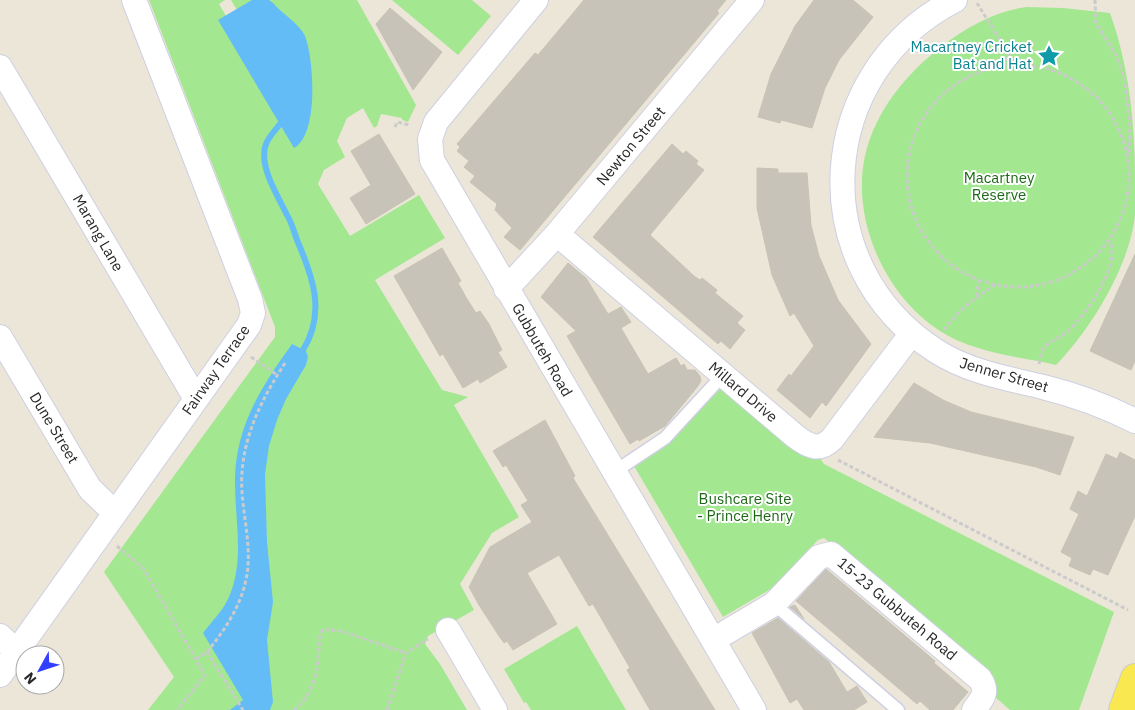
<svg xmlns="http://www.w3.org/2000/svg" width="1135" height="710" font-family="'IBM Plex Sans',sans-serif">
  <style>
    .green { fill: #a3e791 }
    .water { fill: #64bcf6 }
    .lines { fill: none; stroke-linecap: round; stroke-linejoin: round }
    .stream { stroke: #64bcf6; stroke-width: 6 }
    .building { fill: #c7c3b9; stroke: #c7c3b3 }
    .service-casing { stroke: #cecfe3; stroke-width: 15 }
    .minor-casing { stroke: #cecfe3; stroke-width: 26 }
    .primary-casing { stroke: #cbcbcb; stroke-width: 30 }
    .path { stroke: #cbcbcb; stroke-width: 3; stroke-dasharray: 4 2.5; stroke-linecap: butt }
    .service { stroke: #fff; stroke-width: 12 }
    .minor { stroke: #fff; stroke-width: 24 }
    .primary { stroke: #fae850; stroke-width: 28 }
    .labels { text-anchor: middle; stroke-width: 4; stroke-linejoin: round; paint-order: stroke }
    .culture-label { font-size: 15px; fill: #0d838f; stroke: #fff; text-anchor: end }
    .street-label { font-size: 15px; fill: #282828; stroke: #fff }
    .park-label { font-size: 15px; fill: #1b6915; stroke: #fff }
  </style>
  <rect width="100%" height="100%" fill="#ece6d9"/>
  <path class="green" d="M149 0H225L219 4 226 16 237 10 231 0H357L416 105 408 122 402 120V118L381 114 377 126 374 128 363 108 347 118 337 141 345 157 324 170 318 184 350 236 419 195 445 238 375 280 442 390 468 397 454 405 519 517 492 533 460 584 474 610 428 636 425 644 440 664 467 710H148L174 677 104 572 275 337V327Z
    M392 0H472L491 16 458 55Z
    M1027 7 1063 8 1110 13C1129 66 1135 123 1135 178 1135 190 1135 204 1135 216 1129 267 1091 329 1056 365 1017 356 974 353 940 331 885 296 851 219 865 156 875 111 907 73 942 46 967 27 995 11 1027 7Z
    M721 388 791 448 801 454 820 458 824 464 1114 612 1079 710H1010L995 697 989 677 824 538 818 540 771 589 723 617 634 466 660 450Z
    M577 626 626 710H531L526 702 524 703 504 669Z"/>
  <path class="water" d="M252 0H269L273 3C282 14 299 23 305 36 314 59 319 135 294 148L218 20Z
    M292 344 306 351 308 357 306 365 286 399 277 420 269 446 265 474 267 542 273 602 267 640 273 702 270 710H230L243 700 203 633C211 622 222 612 228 599 249 555 229 503 237 456 244 413 267 379 292 344Z"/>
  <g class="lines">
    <path class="stream" d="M280 124C275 131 267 138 265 147 260 169 278 196 287 215 292 223 294 232 297 240 313 277 326 313 303 350"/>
  </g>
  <path class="building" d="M584 0H726L717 11 719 13 520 250 504 237 512 228 495 210 497 204 470 182 475 176 464 167 469 161 457 151 460 147 457 144 535 53 538 55Z
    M814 0H853L873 17 839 60 825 88 812 128 781 120 780 123 758 117 771 74 795 26Z
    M390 8 442 52 413 90 376 24Z
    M379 134 415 194 366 224 350 198 371 185 351 151Z
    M672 144 683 154 686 151 698 161 696 164 704 170 650 235 694 276 700 280 702 278 717 290 715 293 743 316 737 323 745 330 730 349 721 341 718 344 593 237Z
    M757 168 778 169V173H807L811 225 819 256 838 300 871 344 826 406 822 402 810 418 777 390 789 374 791 376 814 346 794 313 790 316 772 275 757 208Z
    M442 248 461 281 458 283 467 299 476 313 480 311 489 324 502 350 498 352 507 367 480 383 478 379 463 388 443 354 440 356 394 276Z
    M1135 254V361L1131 370 1090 351Z
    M568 263 586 278 608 314 621 307 631 322 621 328 648 374 676 358 681 366 684 364 687 370H695L700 376 701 381 698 386 665 426 639 441 638 439 630 444 567 336 576 331 541 297Z
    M914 383 943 400 971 412 1074 437 1060 475 1036 467 930 443 874 437Z
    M545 420 575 476 573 478 715 710H650L627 670 630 668 593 604 589 606 559 555 527 573 557 624 513 650 507 641 504 643 499 636 479 605 469 587 490 547 532 522 521 505 528 501 506 465 503 467 493 451Z
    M1120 452 1135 460V516L1108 575 1093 569 1090 575 1069 566 1072 558 1061 552 1079 514 1070 509 1078 491 1087 496 1106 454 1117 459Z
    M826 569 935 661 934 663 968 692 953 710H930L920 701 917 704 796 601Z
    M795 605 804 619 790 607Z
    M778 618 829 662 847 692 857 686 867 702 854 710H804L797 699 790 703 752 633Z"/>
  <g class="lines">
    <defs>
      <path id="service" d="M614 472 665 438 723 375
        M774 604 898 710"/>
      <path id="minor" d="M536 0 436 122 430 139 432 160 754 710
        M955 0C815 72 802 265 936 351 969 372 1006 378 1043 387 1075 395 1106 406 1135 421
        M0 67 196 399
        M557 234 795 436C808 446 819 452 832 439L912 333
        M506 289 557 234 752 0
        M0 337 90 489 115 513
        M448 630 495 710
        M0 636 17 652
        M713 640 774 604 819 557 831 554 980 679C989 692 982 699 974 710
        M0 675 249 325 253 313 250 299 134 0"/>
      <path id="primary" d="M1123 710 1135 678"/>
    </defs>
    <use href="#service" class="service-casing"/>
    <use href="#minor" class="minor-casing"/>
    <use href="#primary" class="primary-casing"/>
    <path class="path" d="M1095 0 1096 23 1116 55 1124 77 1130 123 1129 156
      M977 3 1008 53 1020 65
      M907 176a111 111 0 1 1 222 0a111 111 0 1 1-222 0Z
      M1003 67 1008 53
      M395 127 397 122 410 125
      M976 296 979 280
      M944 330C957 311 976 297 995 285
      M251 357 277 375
      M1039 364C1040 359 1041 353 1043 349 1047 342 1062 337 1068 331 1085 316 1123 263 1109 240
      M838 460 1128 610
      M117 546 143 568 205 675 177 710
      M207 652C232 621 251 590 248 548 247 523 240 498 242 472 245 432 263 397 285 363
      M196 659 207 652 243 710
      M294 710C318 690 318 663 320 634L323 629 341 631 406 653
      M387 710 406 653 428 639"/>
    <use href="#service" class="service"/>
    <use href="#minor" class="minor"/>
    <use href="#primary" class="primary"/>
  </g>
  <defs>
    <symbol id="sight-bare" viewBox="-9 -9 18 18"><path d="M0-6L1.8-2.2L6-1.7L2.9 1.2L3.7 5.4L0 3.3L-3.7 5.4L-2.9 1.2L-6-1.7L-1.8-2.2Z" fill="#0f9aa8" stroke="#fff" stroke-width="2.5" paint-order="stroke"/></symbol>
  </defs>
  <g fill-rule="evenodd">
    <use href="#sight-bare" x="1033" y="40" width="32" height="32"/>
  </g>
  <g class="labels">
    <g class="culture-label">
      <text x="1032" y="52">Macartney Cricket<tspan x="1032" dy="17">Bat and Hat</tspan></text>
    </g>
    <g class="street-label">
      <text transform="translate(631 146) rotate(-50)" y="5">Newton Street</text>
      <text transform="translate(98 233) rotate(60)" y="5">Marang Lane</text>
      <text transform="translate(542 350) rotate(60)" y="5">Gubbuteh Road</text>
      <text transform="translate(216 370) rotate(-55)" y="5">Fairway Terrace</text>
      <text transform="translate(1004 375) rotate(16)" y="5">Jenner Street</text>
      <text transform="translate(743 392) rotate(40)" y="5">Millard Drive</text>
      <text transform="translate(54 428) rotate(59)" y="5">Dune Street</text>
      <text transform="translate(897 609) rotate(40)" y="5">15-23 Gubbuteh Road</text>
    </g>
    <g class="park-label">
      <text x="999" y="183">Macartney<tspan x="999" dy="17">Reserve</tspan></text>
      <text x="745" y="504">Bushcare Site<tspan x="745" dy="17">- Prince Henry</tspan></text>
    </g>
  </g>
  <g transform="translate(40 670) rotate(230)"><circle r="24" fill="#ffffff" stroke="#a9a9a9"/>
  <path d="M0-4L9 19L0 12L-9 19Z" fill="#333fff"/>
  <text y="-8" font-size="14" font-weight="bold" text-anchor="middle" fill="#282828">N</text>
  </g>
</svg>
